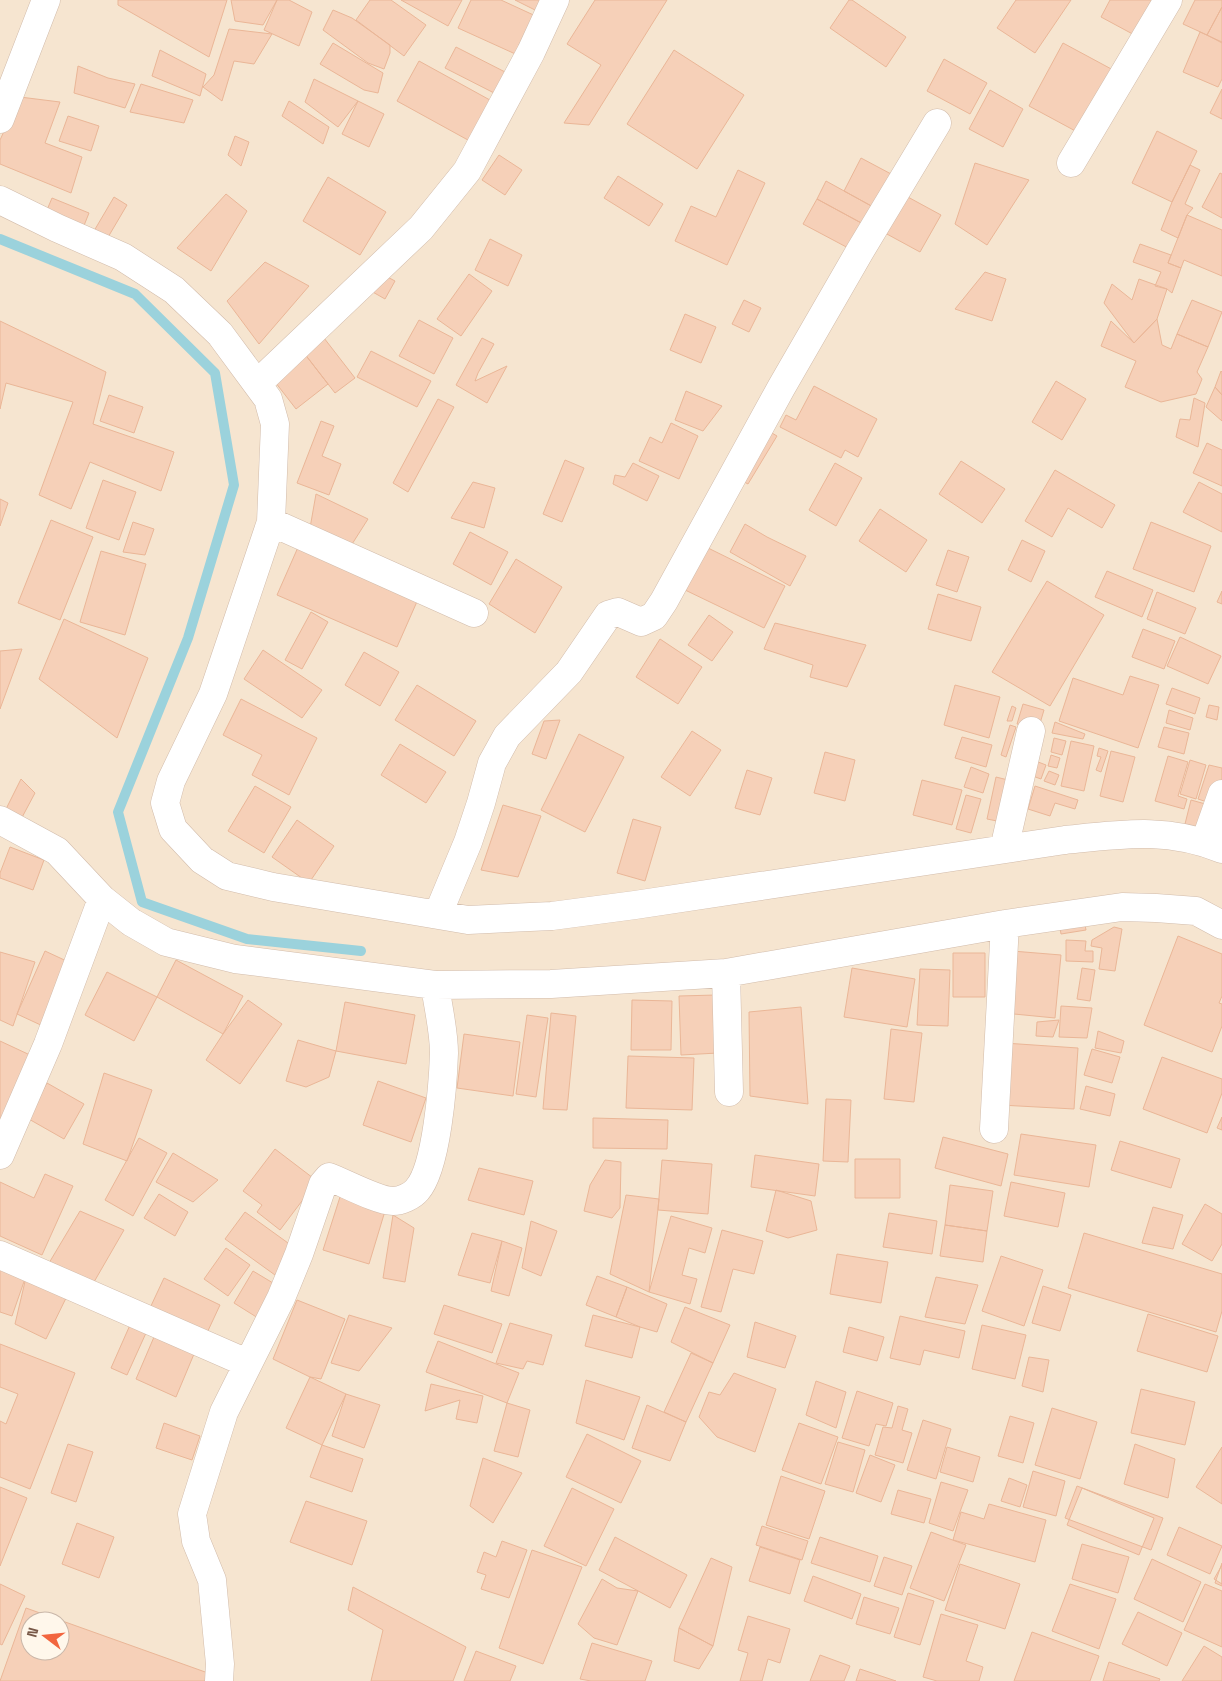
<svg xmlns="http://www.w3.org/2000/svg" width="1222" height="1681" font-family="'Space Grotesk',sans-serif">
  <style>
    .residential { fill: #f6e5d0; fill-rule: evenodd }
    .lines { fill: none; stroke-linecap: round; stroke-linejoin: round }
    .stream { stroke: #9bd2dc; stroke-width: 10 }
    .building { fill: #f6d0b8; stroke: #eab697; fill-rule: evenodd }
    .minor-casing { stroke: #d2bcab; stroke-width: 29 }
    .minor { stroke: #fff; stroke-width: 28 }
  </style>
  <rect width="100%" height="100%" fill="#fef3e3"/>
  <path class="residential" d="M0 0H1222V1681H0ZM30 1621H60V1651H30Z"/>
  <g class="lines">
    <path class="stream" d="M0 239 135 294 215 373 234 485 188 638 118 812 142 902 247 939 361 951"/>
  </g>
  <path class="building" d="M118 0H227L209 57 118 5Z
    M231 0H277L263 25 235 21Z
    M277 0H289L312 12 299 46 264 30Z
    M370 0H391L426 25 404 56 356 20Z
    M401 0H462L448 26Z
    M471 0H501L540 18 522 57 458 28Z
    M515 0H547L541 13Z
    M595 0H667L589 125 564 123 601 65 567 44Z
    M849 0H852L906 37 886 67 830 28Z
    M1016 0H1071L1035 53 997 28Z
    M1110 0H1160L1140 38 1101 17Z
    M1195 0H1222V7L1207 35 1183 24Z
    M1222 7V43L1207 35Z
    M333 10 352 18 390 45V53L384 69 368 63 323 30Z
    M229 29 272 34 254 64 234 61 222 101 203 87 214 75Z
    M1200 32 1222 42V79L1218 87 1183 72Z
    M333 43 383 73 378 93 364 90 320 64Z
    M1063 43 1115 71 1081 134 1029 106Z
    M456 47 511 75 500 96 445 68Z
    M160 50 206 74 200 96 152 76Z
    M674 50 744 95 697 169 627 124Z
    M944 59 987 83 970 114 927 91Z
    M419 61 499 105 477 145 397 101Z
    M78 66 108 78 135 84 125 108 74 93Z
    M314 79 358 101 338 127 305 102Z
    M141 84 193 100 184 123 130 112Z
    M1222 89V119L1210 113Z
    M990 90 1023 109 1003 147 969 129Z
    M20 97 60 102 45 143 82 157 71 193 0 164V140Z
    M289 101 329 127 323 144 282 116Z
    M358 101 384 114 369 147 342 134Z
    M68 116 99 126 91 151 59 141Z
    M1157 131 1197 151 1172 202 1132 183Z
    M235 136 249 142 241 166 228 155Z
    M499 155 522 170 505 195 482 180Z
    M861 158 893 175 875 208 844 191Z
    M975 163 1029 180 987 245 955 224Z
    M1190 165 1200 170 1185 204 1193 208 1187 215 1178 238 1161 230 1172 202Z
    M738 170 765 183 727 265 675 241 691 206 716 217Z
    M1220 173 1222 174V218L1202 207Z
    M618 176 663 204 649 226 604 198Z
    M328 177 386 212 360 255 303 221Z
    M826 181 875 208 865 225 817 199Z
    M226 194 247 211 211 271 177 248Z
    M906 196 941 215 920 252 885 233Z
    M114 197 127 205 104 244 91 236Z
    M52 198 89 213 81 233 44 217Z
    M817 199 865 225 852 250 803 224Z
    M1187 215 1222 230V276L1184 260 1181 268 1168 263Z
    M490 239 522 255 508 286 475 270Z
    M1140 244 1171 255 1168 263 1181 268 1172 293 1167 289 1155 286 1161 272 1133 262Z
    M265 262 309 286 259 344 227 301Z
    M985 272 1006 279 992 321 955 309Z
    M380 273 395 281 385 299 371 291Z
    M469 274 492 291 461 336 437 319Z
    M1139 279 1167 289 1157 319 1134 343 1104 303 1112 284 1132 300Z
    M744 300 761 308 749 332 732 324Z
    M1192 300 1222 312 1208 347 1177 334Z
    M685 314 716 327 701 363 670 350Z
    M1157 319 1162 345 1171 349 1177 334 1208 347 1197 372 1202 379 1196 394 1161 402 1125 387 1136 361 1101 346 1111 321 1134 343Z
    M419 320 453 338 434 374 399 356Z
    M0 321 106 372 93 424 174 452 161 491 90 462 71 509 39 495 73 402 6 383 0 409Z
    M324 338 355 378 335 393 304 353Z
    M482 338 494 344 478 373 475 381 507 366 487 403 456 385Z
    M371 351 431 381 417 407 357 377Z
    M304 353 328 384 296 409 272 378Z
    M1221 371 1222 372V395L1215 387Z
    M1056 381 1086 399 1062 440 1032 422Z
    M814 386 877 419 858 457 845 450 841 458 780 427 786 415 796 420Z
    M1215 387 1222 395V421L1206 407Z
    M686 391 722 406 703 431 675 420Z
    M109 395 143 407 134 433 100 421Z
    M1194 398 1205 403 1198 447 1176 437 1180 419 1190 420Z
    M438 399 454 407 408 492 393 483Z
    M321 421 334 426 322 456 341 464 329 495 297 483Z
    M671 423 698 436 679 479 639 461 650 437 662 443Z
    M765 429 777 436 748 484 735 477Z
    M1207 443 1222 450V486L1193 473Z
    M565 460 584 468 562 522 543 514Z
    M961 461 1005 489 982 523 939 494Z
    M633 463 659 476 647 501 613 484 615 475 625 477Z
    M835 463 862 478 836 526 809 510Z
    M1055 470 1115 505 1102 528 1068 508 1052 537 1025 521Z
    M103 480 136 492 119 540 86 528Z
    M473 482 495 488 484 528 451 518Z
    M1199 482 1222 494V532L1183 512Z
    M316 494 368 519 347 552 310 528Z
    M0 499 8 503 0 526Z
    M880 509 927 540 906 572 859 541Z
    M51 520 93 537 60 620 18 603Z
    M133 522 154 529 145 555 123 552Z
    M1151 522 1211 546 1194 592 1133 569Z
    M745 524 767 537 806 556 790 586 730 552Z
    M470 532 508 552 491 585 453 564Z
    M1022 540 1045 551 1031 582 1008 570Z
    M299 545 419 597 397 647 277 595Z
    M704 546 785 586 764 628 683 589Z
    M948 550 969 557 957 592 936 585Z
    M101 551 146 564 125 635 80 622Z
    M516 559 562 587 535 633 489 604Z
    M1107 571 1153 590 1142 617 1095 597Z
    M1047 581 1104 615 1050 706 992 672Z
    M1222 591V604L1217 602Z
    M1157 592 1196 608 1185 634 1147 619Z
    M938 594 981 607 971 641 928 629Z
    M311 612 328 622 302 669 285 660Z
    M709 615 733 632 712 661 688 645Z
    M64 619 148 658 117 738 39 679Z
    M775 623 866 645 847 687 810 677 813 665 764 649Z
    M1143 629 1175 641 1164 669 1132 657Z
    M1180 637 1221 656 1208 684 1167 666Z
    M660 639 702 667 678 704 636 677Z
    M22 649 0 709V651Z
    M263 650 322 690 302 718 244 679Z
    M364 652 399 672 380 706 345 685Z
    M1130 676 1159 685 1138 748 1059 721 1073 678 1123 695Z
    M417 685 476 721 454 756 395 720Z
    M955 685 1000 697 989 738 944 725Z
    M1172 688 1200 698 1195 714 1166 704Z
    M241 699 317 738 289 795 252 775 262 755 223 735Z
    M1023 704 1044 710 1038 730 1017 724Z
    M1209 705 1219 707 1217 720 1206 717Z
    M1012 706 1016 708 1012 721H1007Z
    M1169 710 1193 718 1190 730 1166 723Z
    M560 720 546 759 532 754 544 721Z
    M1055 722 1085 734 1083 739 1052 733Z
    M1010 725 1016 727 1006 757 1001 755Z
    M1164 727 1189 733 1184 754 1158 747Z
    M692 731 721 750 690 796 661 777Z
    M579 734 624 757 585 832 541 810Z
    M962 737 992 745 986 767 955 758Z
    M1054 738 1066 741 1062 755 1051 752Z
    M1071 741 1094 746 1084 791 1061 786Z
    M400 744 446 772 426 803 381 775Z
    M1099 748 1108 751 1101 772 1096 770 1101 757 1097 756Z
    M1111 751 1135 757 1123 802 1100 796Z
    M825 752 855 760 845 801 814 793Z
    M1051 755 1060 758 1057 768 1048 766Z
    M1168 756 1188 762 1178 796 1187 799 1184 809 1155 801Z
    M1033 760 1046 765 1041 779 1027 774Z
    M1190 760 1206 765 1196 799 1180 794Z
    M1209 765 1222 768V786L1216 805 1198 799Z
    M971 767 989 774 983 793 964 787Z
    M747 770 772 778 760 815 735 808Z
    M1049 771 1059 775 1055 785 1044 781Z
    M996 777 1016 782 1007 823 987 819Z
    M21 779 35 793 19 823 3 815Z
    M922 780 962 790 952 825 913 815Z
    M255 786 291 807 264 853 228 831Z
    M1035 786 1078 800 1075 809 1055 803 1050 816 1028 809Z
    M966 795 981 799 971 833 956 829Z
    M1191 800 1209 805 1202 832 1184 828Z
    M503 805 541 816 518 877 481 870Z
    M633 819 661 827 645 881 617 873Z
    M297 820 334 846 309 883 272 857Z
    M10 847 44 860 33 890 0 878V873Z
    M1084 919 1086 930 1061 934 1059 922Z
    M1114 927 1122 929 1115 971 1099 969 1102 948 1091 946 1092 940Z
    M1178 936 1222 954V996L1219 1003 1222 1004V1026L1212 1052 1144 1025Z
    M1066 940 1086 941 1085 951H1093V962L1066 961Z
    M45 951 73 964 45 1027 17 1014Z
    M1012 951 1061 955 1055 1018 1014 1014Z
    M0 952 35 962 13 1026 0 1020Z
    M953 953H985V997H953Z
    M176 960 243 996 223 1034 157 997Z
    M852 968 915 979 907 1027 844 1017Z
    M1082 968 1095 970 1090 1001 1077 999Z
    M920 969 950 970 948 1026 917 1025Z
    M107 972 157 997 134 1041 85 1015Z
    M716 995 718 1053 681 1055 679 996Z
    M248 1000 282 1024 240 1084 206 1060 223 1034Z
    M632 1000 672 1001 671 1050H631Z
    M345 1002 415 1015 406 1064 336 1051Z
    M1061 1006 1092 1008 1087 1038 1059 1037Z
    M801 1007 808 1104 750 1096 749 1012Z
    M551 1013 576 1016 567 1110 543 1109Z
    M527 1015 548 1018 536 1097 516 1094Z
    M1059 1020 1053 1037 1036 1036 1037 1022Z
    M891 1029 922 1033 914 1102 884 1099Z
    M1098 1031 1124 1041 1121 1053 1095 1048Z
    M464 1034 520 1042 513 1096 457 1088Z
    M298 1040 336 1051 329 1077 306 1087 286 1081Z
    M0 1041 30 1055 0 1121Z
    M1004 1043 1078 1048 1074 1109 1000 1105Z
    M1092 1049 1120 1057 1112 1083 1084 1075Z
    M628 1056 694 1058 692 1110 626 1108Z
    M1162 1057 1222 1079V1093L1207 1133 1143 1109Z
    M104 1073 152 1090 127 1161 83 1144Z
    M378 1081 426 1098 411 1142 363 1125Z
    M47 1083 84 1104 64 1139 27 1118Z
    M1086 1086 1115 1094 1110 1116 1080 1109Z
    M826 1099 851 1100 848 1162 823 1161Z
    M1222 1117V1130L1217 1128Z
    M593 1118 668 1120 667 1149 593 1148Z
    M1021 1134 1096 1145 1089 1187 1014 1175Z
    M943 1137 1008 1154 1001 1186 935 1168Z
    M139 1138 167 1153 133 1216 105 1200Z
    M1120 1141 1180 1159 1171 1188 1111 1170Z
    M275 1149 317 1181 280 1230 257 1212 262 1205 243 1191Z
    M173 1153 218 1180 193 1202 156 1182Z
    M755 1155 819 1164 815 1196 751 1187Z
    M855 1159H900V1198H855Z
    M605 1160 621 1162 620 1208 612 1218 584 1211 590 1185Z
    M662 1160 712 1164 708 1214 658 1210Z
    M479 1168 533 1181 524 1215 468 1200Z
    M45 1174 73 1186 42 1255 0 1236V1182L34 1198Z
    M1011 1182 1065 1193 1058 1227 1004 1216Z
    M950 1185 993 1191 987 1231 945 1225Z
    M776 1190 811 1201 817 1230 788 1238 766 1231Z
    M159 1194 188 1212 175 1236 144 1218Z
    M626 1195 659 1199 649 1292 610 1274Z
    M340 1197 385 1211 369 1264 323 1250Z
    M1205 1204 1222 1214V1244L1212 1261 1182 1244Z
    M1153 1207 1183 1215 1173 1249 1142 1243Z
    M80 1211 124 1230 94 1282 49 1263Z
    M245 1212 295 1248 275 1275 225 1239Z
    M889 1213 937 1221 932 1254 883 1247Z
    M393 1215 414 1228 405 1282 383 1278Z
    M671 1216 712 1228 705 1253 689 1248 682 1275 697 1279 690 1304 649 1292Z
    M531 1221 557 1231 541 1276 522 1268Z
    M945 1225 987 1231 983 1262 940 1256Z
    M722 1230 763 1241 754 1274 733 1269 721 1312 701 1307Z
    M472 1233 502 1241 490 1283 458 1275Z
    M1084 1233 1222 1274V1311L1216 1332 1068 1288Z
    M502 1241 522 1248 509 1296 491 1291Z
    M226 1248 250 1265 228 1296 204 1279Z
    M837 1254 888 1262 881 1303 830 1294Z
    M1001 1256 1043 1270 1024 1326 982 1311Z
    M0 1263 27 1273 12 1316 0 1312Z
    M253 1271 278 1286 258 1318 234 1303Z
    M27 1273 68 1294 46 1339 15 1324Z
    M597 1276 627 1287 616 1317 586 1305Z
    M936 1277 978 1285 965 1324 925 1317Z
    M164 1278 220 1305 206 1335 150 1308Z
    M1043 1286 1071 1295 1060 1331 1032 1323Z
    M627 1287 667 1304 657 1332 640 1327 616 1317Z
    M297 1300 345 1319 321 1379 310 1377 273 1359Z
    M444 1305 502 1324 492 1353 434 1334Z
    M685 1307 730 1325 713 1363 671 1342Z
    M1148 1314 1218 1336 1207 1372 1137 1351Z
    M349 1315 392 1328 359 1371 331 1363Z
    M593 1315 640 1327 632 1358 585 1346Z
    M900 1316 965 1331 959 1358 924 1350 920 1365 890 1358Z
    M755 1322 796 1336 785 1368 747 1357Z
    M510 1323 552 1335 543 1365 527 1361 523 1369 496 1363Z
    M130 1325 146 1333 127 1375 111 1368Z
    M982 1325 1026 1335 1015 1379 972 1369Z
    M849 1327 884 1337 877 1361 843 1352Z
    M154 1337 194 1354 176 1397 136 1379Z
    M438 1341 519 1373 507 1403 426 1372Z
    M0 1344 75 1373 30 1489 0 1477V1421L6 1424 18 1394 0 1387Z
    M691 1353 713 1363 686 1422 664 1412Z
    M1029 1357 1049 1360 1043 1392 1022 1386Z
    M734 1373 776 1389 755 1452 717 1437 699 1417 709 1392 720 1395Z
    M310 1377 346 1394 322 1445 286 1428Z
    M586 1380 640 1397 624 1440 576 1423Z
    M816 1381 846 1392 836 1428 806 1415Z
    M431 1384 483 1396 477 1423 456 1419 460 1400 425 1411Z
    M1141 1389 1195 1402 1185 1445 1131 1433Z
    M857 1391 893 1403 886 1426 876 1424 869 1446 842 1438Z
    M346 1394 380 1405 364 1448 332 1436Z
    M507 1403 530 1410 518 1457 494 1451Z
    M647 1405 686 1422 670 1461 632 1448Z
    M898 1406 908 1409 902 1430 912 1433 903 1463 875 1455 883 1427 892 1428Z
    M1052 1408 1097 1422 1080 1479 1035 1465Z
    M1010 1416 1034 1423 1023 1463 998 1456Z
    M923 1420 951 1429 936 1479 907 1470Z
    M164 1423 200 1436 192 1460 156 1448Z
    M799 1423 838 1437 821 1484 782 1470Z
    M587 1434 641 1461 621 1503 566 1477Z
    M838 1442 865 1450 853 1492 825 1484Z
    M68 1444 93 1452 76 1502 51 1493Z
    M1135 1444 1175 1459 1168 1498 1124 1484Z
    M322 1445 363 1459 352 1492 310 1477Z
    M947 1447 980 1457 973 1482 940 1472Z
    M1222 1447V1504L1196 1487Z
    M870 1455 895 1465 881 1502 856 1493Z
    M483 1458 522 1473 493 1523 470 1506Z
    M1033 1471 1065 1481 1056 1516 1023 1507Z
    M781 1476 825 1491 809 1539 766 1525Z
    M1009 1478 1027 1485 1020 1507 1001 1501Z
    M941 1482 968 1490 953 1531 929 1523Z
    M1077 1486 1163 1518 1151 1550 1065 1518Z
    M0 1487 27 1498 0 1566Z
    M572 1488 614 1509 586 1566 544 1546Z
    M1082 1488 1154 1518 1139 1555 1067 1525Z
    M898 1490 931 1499 924 1523 891 1514Z
    M306 1501 367 1521 352 1565 290 1542Z
    M989 1504 1046 1520 1035 1562 953 1540 961 1512 984 1519Z
    M77 1523 114 1537 99 1578 62 1564Z
    M762 1526 808 1541 802 1560 756 1545Z
    M1179 1527 1222 1546 1210 1574 1167 1555Z
    M931 1532 966 1545 944 1601 910 1588Z
    M615 1537 687 1575 670 1608 599 1570Z
    M820 1537 878 1556 870 1582 811 1563Z
    M502 1541 527 1550 509 1598 481 1589 486 1575 477 1572 484 1552 496 1557Z
    M1082 1544 1129 1557 1118 1593 1072 1579Z
    M760 1547 800 1560 790 1594 749 1581Z
    M532 1550 582 1567 543 1664 499 1648Z
    M884 1557 912 1566 902 1595 874 1586Z
    M711 1558 732 1567 713 1646 679 1628Z
    M1152 1559 1201 1582 1183 1622 1134 1599Z
    M1222 1563V1586L1215 1583Z
    M960 1564 1020 1584 1005 1629 945 1610Z
    M1222 1565V1584L1214 1579Z
    M813 1576 861 1594 852 1619 804 1601Z
    M602 1579 617 1588 638 1591 617 1645 594 1638 578 1624Z
    M0 1584 25 1596 2 1645 0 1644Z
    M1070 1584 1116 1599 1099 1649 1052 1631Z
    M1205 1584 1222 1591V1647L1184 1630Z
    M353 1587 466 1647 453 1681H371L383 1630 348 1610Z
    M908 1593 934 1601 920 1645 894 1637Z
    M864 1597 899 1608 890 1634 856 1624Z
    M26 1608 208 1673 205 1681H0ZM30 1621H60V1651H30Z
    M1138 1612 1182 1633 1167 1666 1122 1644Z
    M941 1614 978 1625 966 1661 983 1667 979 1681H937L923 1677Z
    M748 1616 790 1629 780 1663 768 1659 762 1681H740L748 1653 738 1650Z
    M679 1628 713 1646 699 1669 674 1661Z
    M1032 1632 1099 1656 1090 1681H1014Z
    M592 1643 652 1661 645 1681H591L580 1679Z
    M1204 1646 1222 1657V1681H1182Z
    M476 1651 516 1666 510 1681H464Z
    M820 1655 850 1666 844 1681H810Z
    M1109 1662 1160 1679 1159 1681H1103Z
    M860 1669 896 1681H856Z"/>
  <g class="lines">
    <defs>
      <path id="minor" d="M0 119 46 0
        M1071 163 1168 0
        M0 200 57 228 123 257 174 290 220 334 268 399 275 424 271 522 213 694 171 781 165 803 173 829 202 860 227 876 273 887 468 920 552 916 635 905 1065 840C1123 834 1167 827 1222 849
        M257 384 421 228 467 171 531 52 555 0
        M271 522 474 613
        M0 820 57 851 102 899 131 922 166 942 235 959 435 985 551 984 726 973 1005 924 1122 907 1156 908 1196 911 1222 925
        M1205 842 1222 794
        M1004 849 1031 731
        M438 914 468 842 481 803 492 763 507 736 569 672 608 615 618 612 641 622 654 616 664 601 781 388 860 251 937 123
        M726 973 729 1092
        M994 1129 1005 924
        M0 1155 48 1044 102 899
        M0 1255 247 1363
        M219 1681 220 1664 212 1580 196 1541 192 1514 224 1412 281 1298 299 1254 323 1184 329 1177C345 1183 378 1201 393 1201 401 1201 412 1196 417 1190 437 1168 443 1083 444 1053 444 1031 438 1007 435 985"/>
    </defs>
    <use href="#minor" class="minor-casing"/>
    <use href="#minor" class="minor"/>
  </g>
  <g transform="translate(45 1636) rotate(286)"><circle r="24" fill="#fff7eb" stroke="#c9b7a9"/>
  <path d="M0-4L9 19L0 12L-9 19Z" fill="#f2653e"/>
  <text y="-8" font-size="14" font-weight="bold" text-anchor="middle" fill="#785847">N</text>
  </g>
</svg>
